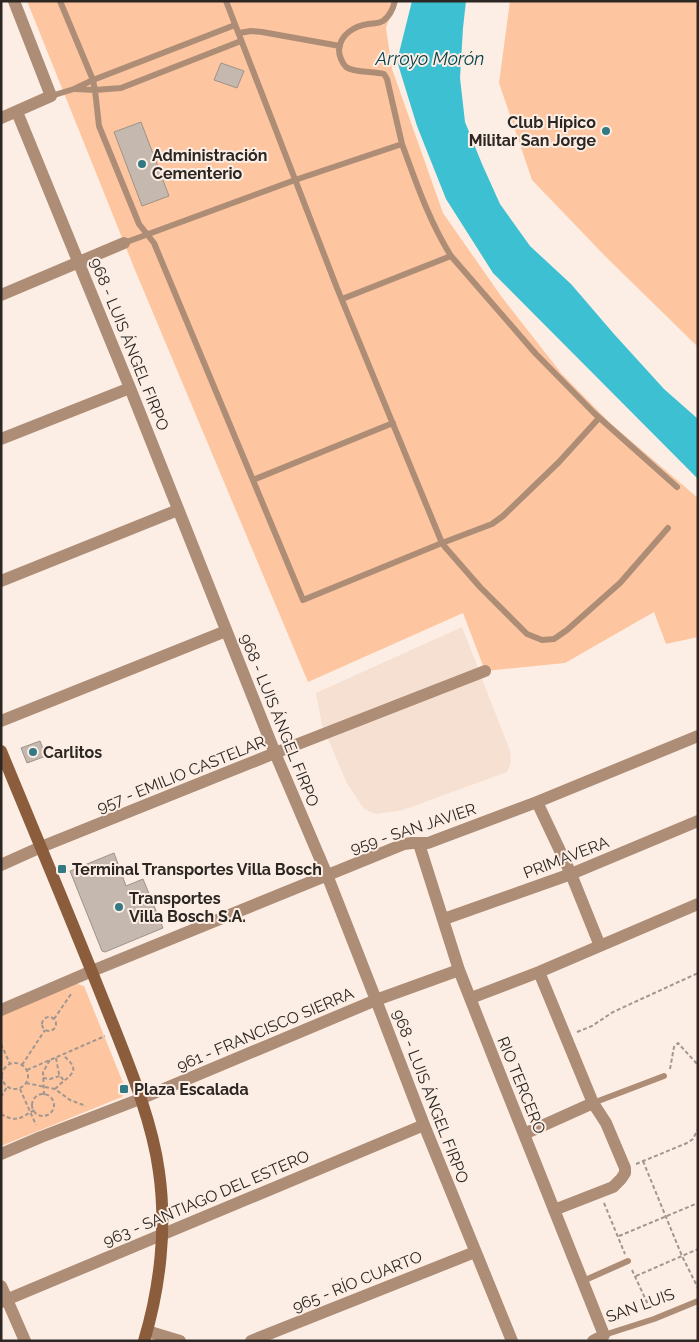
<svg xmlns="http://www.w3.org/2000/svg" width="699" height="1342" font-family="Raleway,sans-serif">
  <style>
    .built { fill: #f5e0d1 }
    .green { fill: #fdc6a0 }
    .water { fill: #3ec0d3 }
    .building { fill: #c5b8ae; stroke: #9f9289 }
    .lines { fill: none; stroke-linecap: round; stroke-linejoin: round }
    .path { stroke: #a19790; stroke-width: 2; stroke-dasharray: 4 2.5; stroke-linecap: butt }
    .service { stroke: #ae8d77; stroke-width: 6 }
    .minor { stroke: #ae8d77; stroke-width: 12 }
    .secondary { stroke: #8b5d3c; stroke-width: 12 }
    .poi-dot { fill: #327984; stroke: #fceee4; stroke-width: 2 }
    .labels { text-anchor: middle; stroke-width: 4; stroke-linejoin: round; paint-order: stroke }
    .poi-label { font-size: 16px; font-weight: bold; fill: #2c2723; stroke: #fceee4; text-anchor: start }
    .street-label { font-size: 16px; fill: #2c2723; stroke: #fceee4 }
    .water-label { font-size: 18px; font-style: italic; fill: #06424a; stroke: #fceee4 }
  </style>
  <rect width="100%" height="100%" fill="#fceee4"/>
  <path class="built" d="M462 627 510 751 511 763 507 772 403 810 376 814 364 809 347 783 322 725 316 693Z"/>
  <path class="green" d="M27 1H395L386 28 392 69 443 213 501 296 561 373 610 423 698 498V637L666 644 654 612 565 663 485 671 463 613 308 682 135 270Z
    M510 1H698V347L606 257 532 180 499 83Z
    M74 983 84 986 126 1090 122 1097 1 1146V1014Z"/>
  <path class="water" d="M412 1H466L463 28 460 78 465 122 482 164 500 204 530 246 571 284 614 334 664 389 698 419V479L493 273 446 199 417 126 397 61Z"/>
  <path class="building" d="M221 63 244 71 237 88 214 80Z
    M141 122 169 196 142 206 114 132Z
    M40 741 46 756 27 763 21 748Z
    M114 853 126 886 143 879 163 928 105 952 102 951 70 871Z"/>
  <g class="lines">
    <path class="path" d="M42 1024a7 7 0 1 1 14 0a7 7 0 1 1-14 0Z
      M54 1019 71 994
      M577 1032 592 1026 613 1012 698 973
      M1 1044 10 1064
      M56 1058 59 1074 64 1081
      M2 1076a13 13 0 1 1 26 0a13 13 0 1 1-26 0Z
      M22 1065 45 1030
      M670 1069 674 1047 678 1043 698 1065
      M27 1070 105 1036
      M43 1078 50 1079 60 1076
      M26 1083 55 1089 70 1100 86 1106
      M20 1089 36 1125
      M55 1089C58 1086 61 1083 64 1081 78 1070 75 1066 63 1055
      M32 1105a11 11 0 1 1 22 0a11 11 0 1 1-22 0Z
      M44 1095 43 1072 50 1060
      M1 1097 7 1087
      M1 1114C16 1123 21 1118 34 1110
      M643 1161 682 1256 698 1288
      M636 1164 687 1143 693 1139 698 1129
      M604 1203 625 1254
      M619 1236 698 1203
      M632 1270 651 1311
      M636 1276 698 1249"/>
    <path class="service" d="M60 1 93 80 95 90 99 126 139 224 154 243 303 600 442 543 492 524 503 516 559 462 599 418
      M226 1 337 288 442 543 445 547 480 587 527 634 542 640 554 639 567 630 620 583 668 528
      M239 33 251 31 262 32 340 46
      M75 89 95 90 121 88 241 41
      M51 96 74 89 93 80 235 25
      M402 144C416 182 429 221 451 256L536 354 594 413 677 487
      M124 243 295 180 402 144 387 79 384 74C374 71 354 73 346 67 342 63 339 55 339 50 340 34 355 26 368 24 374 23 378 24 383 21 390 16 393 9 395 1
      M342 299 451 256
      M253 480 393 423
      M593 1103 664 1076
      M583 1281 628 1261
      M604 1335 654 1319 698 1301"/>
    <path class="minor" d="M17 112 130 388 275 753 327 875 376 1000 424 1125 512 1341
      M1 118 51 96 14 1
      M1 295 124 243
      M1 439 130 388
      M1 581 178 510
      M1 721 226 631
      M537 802 571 874 600 946
      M419 844 459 970 498 1069 604 1335 593 1341
      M1 865 41 847 275 753 485 671
      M444 919 571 874 698 821
      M539 972 593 1103 606 1123 625 1168V1173L621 1179 613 1187 554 1210
      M471 998 539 972 698 904
      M1 1010 92 971 404 844 412 843H428L537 802 698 736
      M524 1134 593 1103
      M1 1154 41 1137 140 1099 376 1000 459 970
      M1 1286 25 1341
      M1 1302 424 1125
      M147 1331 180 1341
      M251 1341 475 1252"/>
    <path class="secondary" d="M1 751C36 836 72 921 106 1007 126 1058 152 1118 159 1172 167 1228 160 1288 144 1341"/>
  </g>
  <g class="poi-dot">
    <circle cx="606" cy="131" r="5"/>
    <circle cx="142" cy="164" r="5"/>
    <circle cx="33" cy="752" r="5"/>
    <rect x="57" y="864" width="10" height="10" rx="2.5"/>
    <circle cx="119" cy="907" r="5"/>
    <rect x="119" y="1084" width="10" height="10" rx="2.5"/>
  </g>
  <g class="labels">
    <g class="poi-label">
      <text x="596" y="128" text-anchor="end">Club Hípico<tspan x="596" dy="18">Militar San Jorge</tspan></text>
      <text x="152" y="161">Administración<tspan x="152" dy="18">Cementerio</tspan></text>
      <text x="43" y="758">Carlitos</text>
      <text x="72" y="875">Terminal Transportes Villa Bosch</text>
      <text x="129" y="904">Transportes<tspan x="129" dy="18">Villa Bosch S.A.</tspan></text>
      <text x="134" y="1095">Plaza Escalada</text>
    </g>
    <g class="street-label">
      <text transform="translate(130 344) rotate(68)" y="6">968 - LUIS ÁNGEL FIRPO</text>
      <text transform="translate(280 720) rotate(68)" y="6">968 - LUIS ÁNGEL FIRPO</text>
      <text transform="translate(181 774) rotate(-22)" y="6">957 - EMILIO CASTELAR</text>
      <text transform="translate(413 828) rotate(-18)" y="6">959 - SAN JAVIER</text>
      <text transform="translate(566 857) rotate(-21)" y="6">PRIMAVERA</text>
      <text transform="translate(265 1029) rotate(-23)" y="6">961 - FRANCISCO SIERRA</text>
      <text transform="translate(522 1085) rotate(68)" y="6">RIO TERCERO</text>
      <text transform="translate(431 1096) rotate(69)" y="6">968 - LUIS ÁNGEL FIRPO</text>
      <text transform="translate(206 1198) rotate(-23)" y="6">963 - SANTIAGO DEL ESTERO</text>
      <text transform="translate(357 1281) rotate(-22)" y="6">965 - RÍO CUARTO</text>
      <text transform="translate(640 1305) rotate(-20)" y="6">SAN LUIS</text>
    </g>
    <g class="water-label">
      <text x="430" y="65">Arroyo Morón</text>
    </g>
  </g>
  <rect width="699" height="1342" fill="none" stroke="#2c2723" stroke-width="5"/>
</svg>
